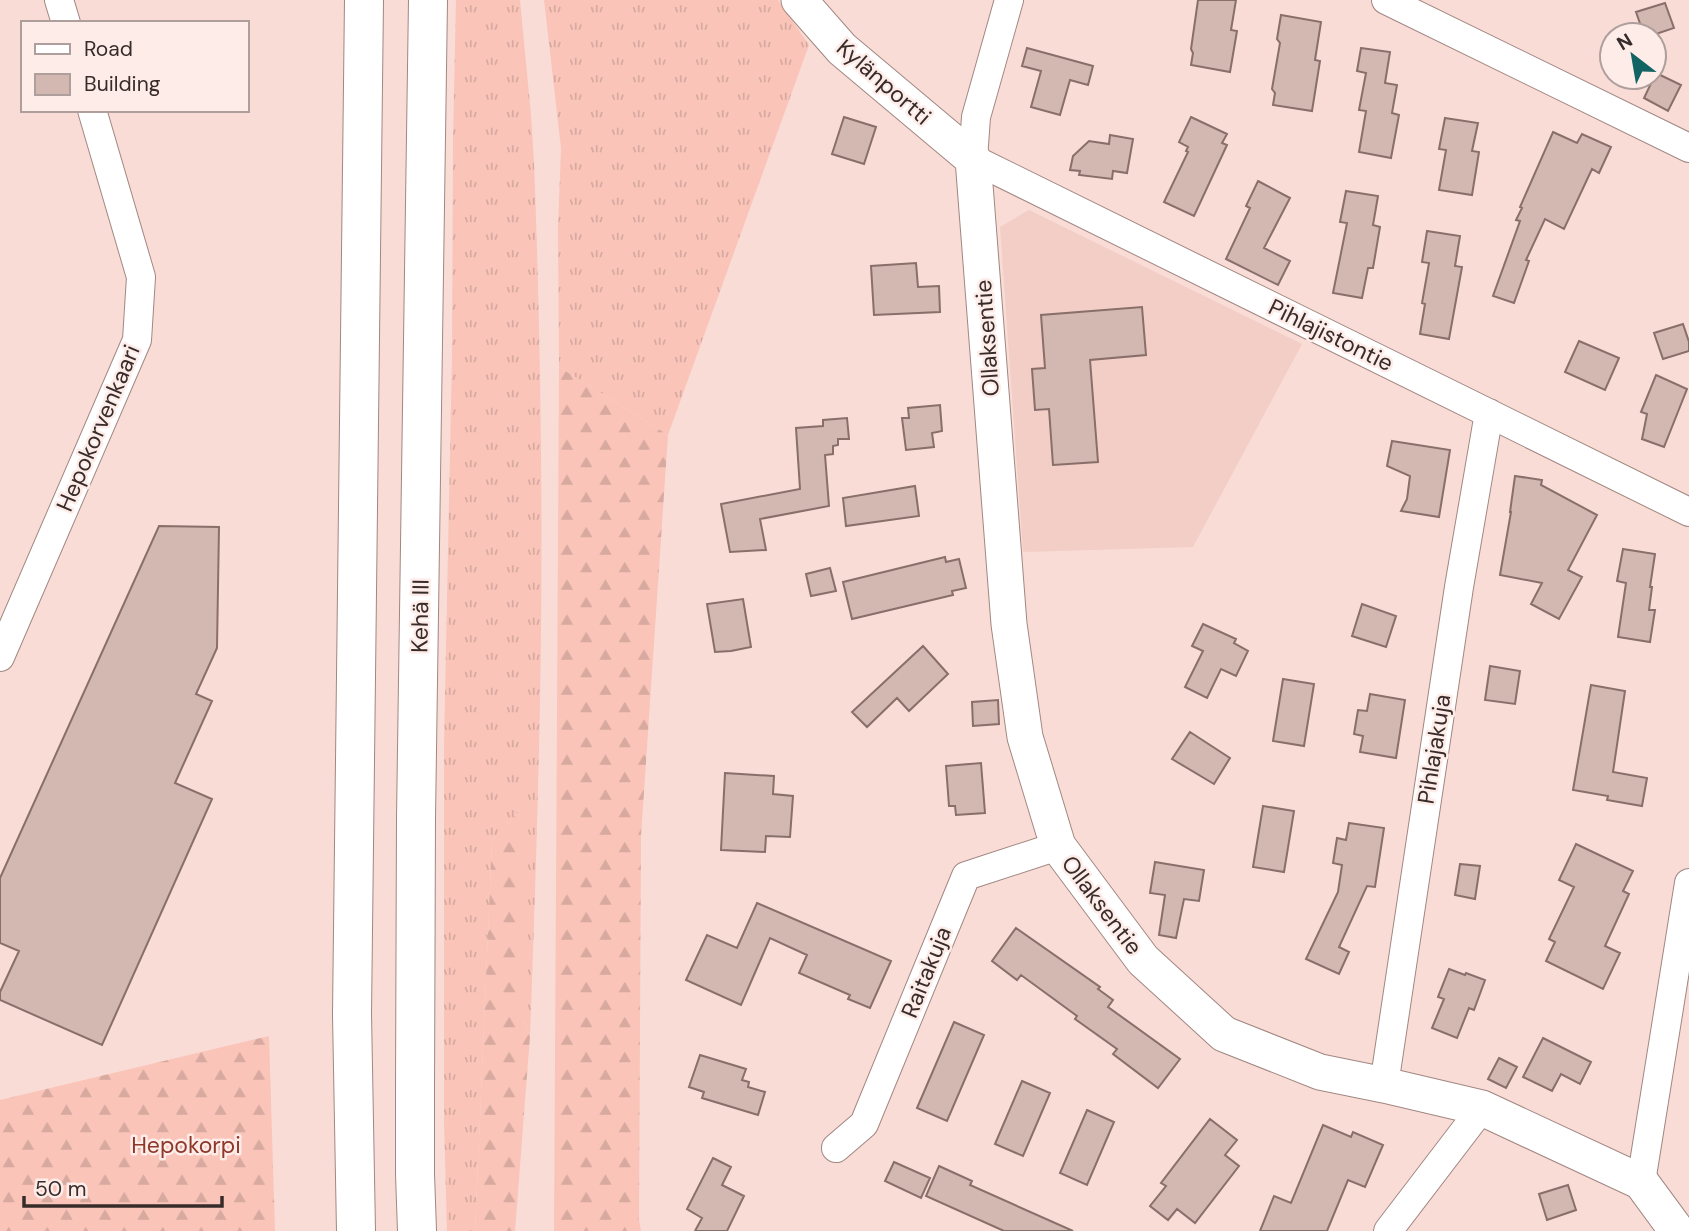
<svg xmlns="http://www.w3.org/2000/svg" width="1689" height="1231" font-family="'DM Sans',sans-serif">
  <style>
    .built { fill: #f2cec6 }
    .grass { fill: url(#grass-tufts) }
    .forest { fill: url(#forest-firs) }
    .building { fill: #d3b7b1; stroke: #886f69; stroke-width: 2 }
    .lines { fill: none; stroke-linecap: round; stroke-linejoin: round }
    .minor-casing { stroke: #a18782; stroke-width: 30 }
    .tertiary-casing { stroke: #a18782; stroke-width: 37 }
    .trunk-casing { stroke: #a18782; stroke-width: 40 }
    .minor { stroke: #fff; stroke-width: 28 }
    .tertiary { stroke: #fff; stroke-width: 35 }
    .trunk { stroke: #fff; stroke-width: 38 }
    .labels { text-anchor: middle; stroke-width: 5; stroke-linejoin: round; paint-order: stroke }
    .street-label { font-size: 23px; fill: #372c2a; stroke: #feece9 }
    .park-label { font-size: 23px; fill: #8d3829; stroke: #feece9 }
  </style>
  <defs>
    <pattern id="grass-tufts" width="24" height="20" patternUnits="userSpaceOnUse" patternTransform="scale(1.75)"><rect width="24" height="20" fill="#fac4b9"/><path d="M3 7l-1-3M5 7V3M7 7l1-3M15 17l-1-3M17 17v-4M19 17l1-3" fill="none" stroke="#d7a99f"/></pattern>
    <pattern id="forest-firs" width="22" height="20" patternUnits="userSpaceOnUse" patternTransform="scale(1.75)"><rect width="22" height="20" fill="#fac4b9"/><path d="M5 1l3.5 6h-7zM16 11l3.5 6h-7z" fill="#d7a99f"/></pattern>
  </defs>
  <rect width="100%" height="100%" fill="#f9dcd6"/>
  <path class="built" d="M1029 210 1302 344 1193 547 1023 552 1000 227Z"/>
  <path class="grass" d="M456 0H520L531 115 534 162C542 370 544 579 538 787 536 870 533 953 530 1036L521 1015V809L492 841 475 1231H447L444 1123V745L452 357 453 140Z
    M544 0H778L809 45 668 435 559 367 558 229 561 148Z"/>
  <path class="forest" d="M559 367 668 435 641 836 639 1220 641 1231H554Z
    M522 808 521 1015 530 1036 515 1231H475L492 841Z
    M269 1036 275 1231H0V1100Z"/>
  <path class="building" d="M1198 0H1236L1231 30 1237 31 1230 72 1191 65 1193 53 1191 49Z
    M1665 3 1674 28 1653 35H1644L1636 12Z
    M1281 15 1321 22 1315 60 1320 61 1312 111 1273 105 1275 93 1272 89 1280 43 1277 39Z
    M1027 48 1093 66 1088 85 1070 80 1060 115 1031 107 1041 71 1022 66Z
    M1361 48 1390 52 1385 83 1397 85 1392 113 1399 115 1391 158 1359 152 1366 111 1359 110 1366 73 1357 71Z
    M1656 73 1681 85 1668 111 1644 98Z
    M844 117 876 127 864 164 832 154Z
    M1191 117 1227 134 1222 143 1227 145 1194 216 1164 202 1188 152 1186 151 1188 147 1179 142Z
    M1445 118 1478 123 1472 151 1479 152 1472 195 1439 190 1446 150 1439 149Z
    M1553 132 1577 143 1582 134 1611 147 1599 173 1592 169 1564 229 1545 219 1526 260 1529 261 1514 303 1493 296 1520 221 1516 220 1522 208 1520 207Z
    M1110 135 1133 139 1127 173 1113 171 1112 179 1079 175 1080 171 1070 170 1073 156 1089 141 1109 144Z
    M1258 181 1290 198 1264 248 1290 261 1278 285 1226 259 1250 208 1246 206Z
    M1346 191 1378 196 1373 225 1380 227 1373 268H1368L1362 298 1333 293 1347 223 1340 222Z
    M1427 231 1460 236 1455 266 1462 267 1449 339 1420 334 1425 304 1422 303 1429 263 1422 262Z
    M916 263 918 287 939 286 940 312 874 315 871 266Z
    M1142 307 1146 355 1090 360 1098 462 1053 465 1049 409 1035 410 1032 369 1045 368 1041 315Z
    M1683 324 1689 342V351L1663 359 1654 333Z
    M1579 341 1619 358 1605 390 1565 372Z
    M1656 375 1687 389 1664 447 1642 439 1647 414 1641 412Z
    M940 405 942 431 932 433 934 447 906 450 902 418H909L908 408Z
    M847 418 849 439H838V445L833 446V454L825 455 829 506 760 519 766 550 730 552 721 504 800 489 796 428 823 426V420Z
    M1392 441 1450 450 1439 517 1401 511 1407 499 1410 476 1387 466Z
    M1515 476 1542 480 1541 485 1597 515 1568 570 1582 577 1559 619 1531 604 1542 583 1500 575 1511 512H1510Z
    M915 486 919 516 846 526 843 498Z
    M159 526 219 527 217 648 196 694 212 701 175 783 212 799 102 1045 0 1000V992L19 951 0 943V878Z
    M1623 549 1655 554 1650 587H1652L1649 610H1655L1650 642 1618 637 1626 583 1617 581Z
    M945 557 946 562 959 559 966 588 952 591 953 595 852 619 843 582Z
    M830 568 836 591 811 596 806 574Z
    M743 599 751 647 731 651 715 652 707 604Z
    M1362 604 1396 616 1386 647 1352 636Z
    M1203 624 1236 639 1234 643 1248 651 1236 676 1221 669 1207 698 1185 687 1203 651 1192 646Z
    M923 646 948 674 909 711 897 698 867 727 852 712Z
    M1490 666 1520 671 1515 704 1485 700Z
    M1283 679 1314 684 1304 746 1273 741Z
    M1591 685 1625 691 1613 772 1647 778 1642 806 1607 800 1608 796 1573 790Z
    M1370 694 1405 700 1396 758 1360 752 1363 736 1354 734 1358 710 1367 711Z
    M998 700 999 724 973 726 972 702Z
    M1190 732 1230 758 1214 784 1172 759Z
    M981 763 985 813 956 815 955 806H949L946 766Z
    M725 773 774 776 773 794 793 796 790 837 766 836 765 852 721 850Z
    M1263 806 1294 811 1284 872 1253 867Z
    M1349 823 1384 828 1375 887 1367 886 1339 947 1349 952 1339 974 1306 959 1338 892 1342 865 1333 863 1337 838 1346 840Z
    M1576 844 1633 871 1623 891 1629 894 1605 946 1620 953 1603 989 1546 961 1555 942 1549 939 1574 887 1559 880Z
    M1155 862 1204 870 1199 901 1184 899 1176 938 1159 935 1165 895 1150 893Z
    M1460 864 1480 866 1475 899 1455 895Z
    M757 903 891 961 870 1008 848 999 850 995 799 973 807 955 770 938 741 1005 686 980 707 935 737 948Z
    M1016 928 1100 987 1098 989 1113 1000 1108 1007 1180 1059 1158 1088 1113 1054 1117 1049 1075 1019 1077 1016 1021 975 1017 980 992 961Z
    M1449 969 1465 975 1466 973 1485 980 1474 1010 1469 1008 1457 1038 1432 1028 1444 999 1438 997Z
    M954 1022 984 1035 947 1121 917 1108Z
    M1543 1038 1591 1062 1580 1084 1561 1074 1552 1091 1523 1077Z
    M700 1055 746 1069 742 1080 749 1082 748 1087 765 1092 758 1115 702 1098 704 1092 689 1087Z
    M1499 1058 1517 1067 1506 1088 1488 1079Z
    M1022 1081 1050 1093 1023 1156 995 1144Z
    M1087 1110 1114 1122 1087 1185 1060 1173Z
    M1210 1119 1237 1140 1225 1155 1239 1166 1195 1223 1177 1209 1168 1220 1150 1206 1166 1186 1161 1183Z
    M1323 1125 1351 1137 1353 1132 1383 1145 1365 1187 1348 1180 1327 1231H1260L1274 1196 1291 1203Z
    M713 1158 731 1167 722 1185 744 1196 727 1231H695L702 1218 687 1209Z
    M894 1162 930 1178 921 1198 885 1181Z
    M939 1166 972 1181 970 1185 1073 1231H1004L926 1196Z
    M1568 1185 1576 1210 1547 1220 1539 1194Z"/>
  <g class="lines">
    <defs>
      <path id="minor" d="M59 0 66 23
        M1009 0 976 117 973 159 1689 512
        M1386 0 1689 148
        M0 657 137 340 141 277 92 110
        M1384 1085 1459 587 1489 413
        M836 1148 864 1124 966 876 1058 846
        M1641 1182 1689 883
        M1388 1231 1482 1108"/>
      <path id="tertiary" d="M799 0 842 49 973 159 1009 624 1025 737 1058 846 1143 960 1224 1034 1320 1072 1384 1085 1482 1108 1641 1182 1677 1231"/>
      <path id="trunk" d="M356 1231 352 1014 364 0
        M417 1231 415 1174V1090L416 818 428 0"/>
    </defs>
    <use href="#minor" class="minor-casing"/>
    <use href="#tertiary" class="tertiary-casing"/>
    <use href="#trunk" class="trunk-casing"/>
    <use href="#minor" class="minor"/>
    <use href="#tertiary" class="tertiary"/>
    <use href="#trunk" class="trunk"/>
  </g>
  <g class="labels">
    <g class="street-label">
      <text transform="translate(884 82) rotate(41)" y="8">Kylänportti</text>
      <text transform="translate(1331 335) rotate(26)" y="8">Pihlajistontie</text>
      <text transform="translate(987 338) rotate(-94)" y="8">Ollaksentie</text>
      <text transform="translate(98 428) rotate(-67)" y="8">Hepokorvenkaari</text>
      <text transform="translate(420 616) rotate(-89)" y="8">Kehä III</text>
      <text transform="translate(1434 749) rotate(-81)" y="8">Pihlajakuja</text>
      <text transform="translate(1102 905) rotate(53)" y="8">Ollaksentie</text>
      <text transform="translate(926 972) rotate(-68)" y="8">Raitakuja</text>
    </g>
    <g class="park-label">
      <text x="186" y="1153">Hepokorpi</text>
    </g>
  </g>
  <rect x="21" y="21" width="228" height="91" fill="#feece9" stroke="#ae9f9d" stroke-width="2"/>
  <rect x="35" y="44" width="35" height="10" fill="#ffffff" stroke="#ae9f9d" stroke-width="2"/>
  <text x="84" y="56" font-size="21" fill="#372c2a">Road</text>
  <rect x="35" y="74" width="35" height="21" fill="#d3b7b1" stroke="#ae9f9d" stroke-width="2"/>
  <text x="84" y="91" font-size="21" fill="#372c2a">Building</text>
  <g transform="translate(1633 56) rotate(329)"><circle r="33" fill="#feece9" stroke="#ae9f9d" stroke-width="2"/>
  <path d="M0-5L12 26L0 18L-12 26Z" fill="#126364"/>
  <text y="-10" font-size="19" font-weight="bold" text-anchor="middle" fill="#372c2a">N</text>
  </g>
  <path d="M24 1196v10h198v-10" fill="none" stroke="#372c2a" stroke-width="3.5"/>
  <text x="35" y="1196" font-size="21" fill="#372c2a" stroke="#feece9" stroke-width="5" paint-order="stroke">50 m</text>
</svg>
